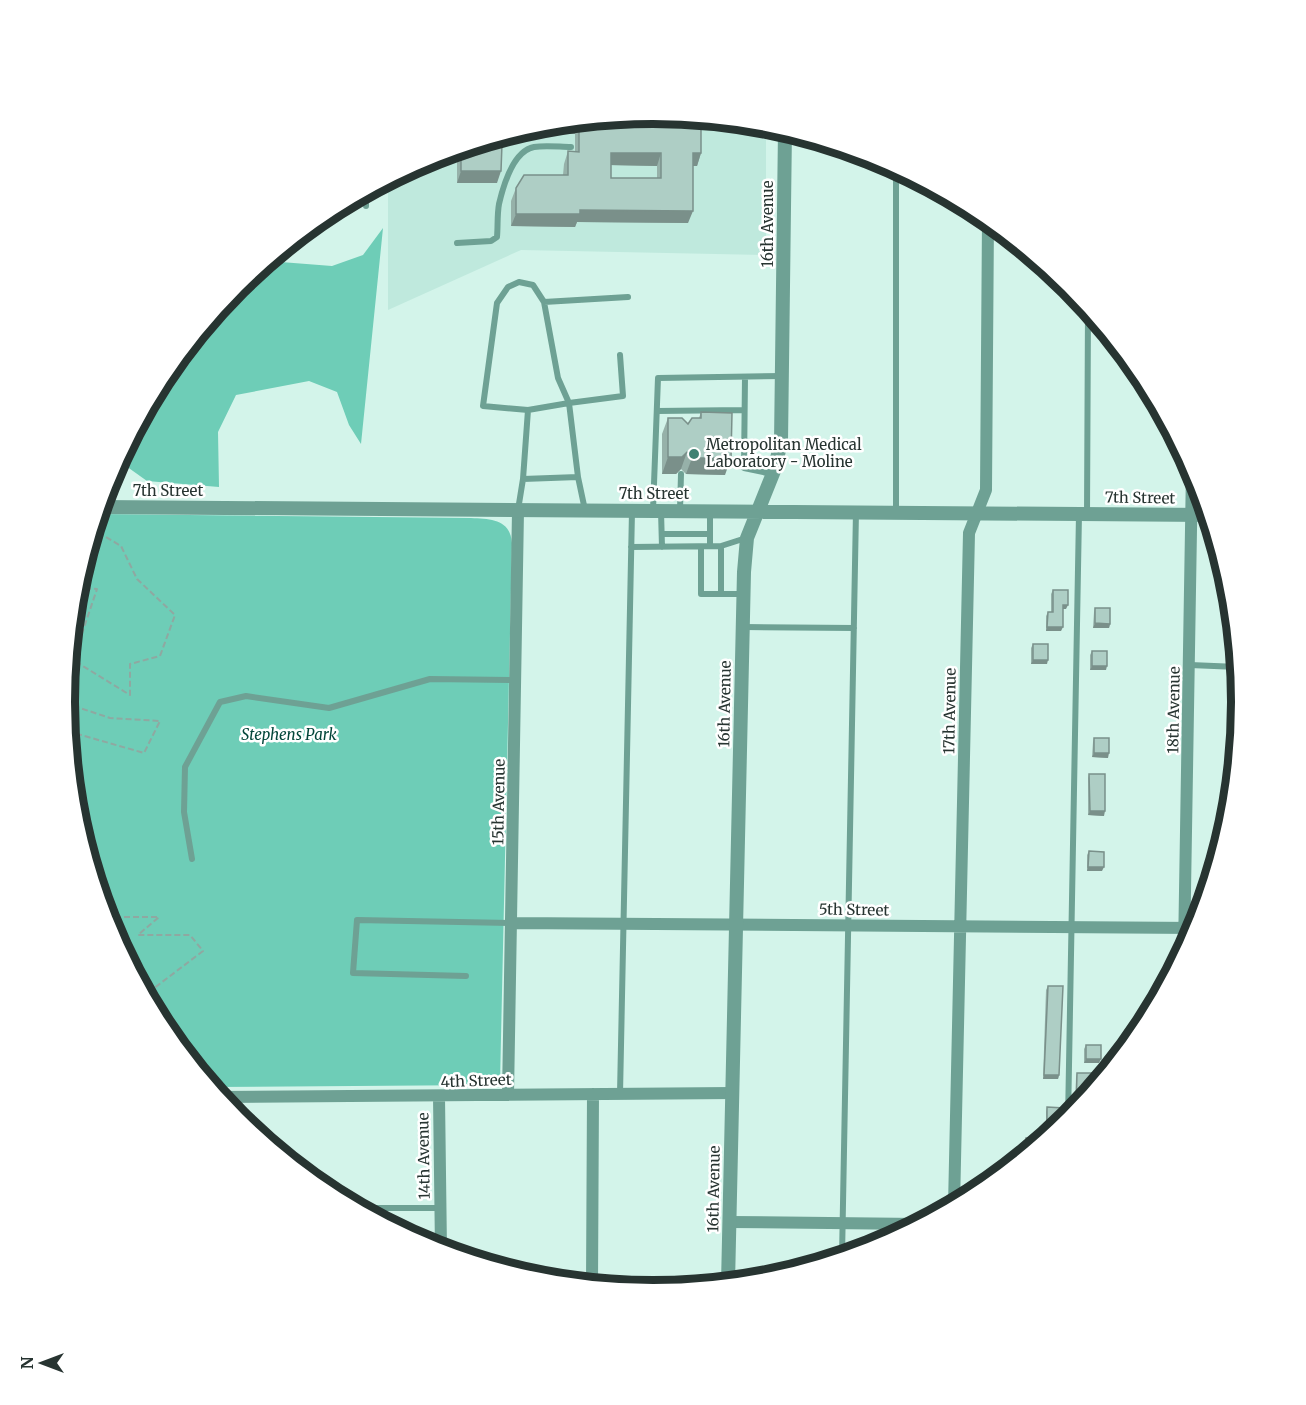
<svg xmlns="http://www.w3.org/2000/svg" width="1306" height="1405" font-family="Merriweather,serif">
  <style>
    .built { fill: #bfe9dd }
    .green { fill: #6ecdb7 }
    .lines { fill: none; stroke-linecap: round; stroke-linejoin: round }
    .path { stroke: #8fa8a1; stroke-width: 2; stroke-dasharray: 6 3; stroke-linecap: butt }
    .service { stroke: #6ea194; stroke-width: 6 }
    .minor { stroke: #6ea194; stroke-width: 12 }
    .tertiary { stroke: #6ea194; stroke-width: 14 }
    .wall { fill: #96b1a9; fill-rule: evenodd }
    .shaded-wall { fill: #7a908a }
    .building { fill: #aecec5; stroke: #7a908a; stroke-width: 1.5; fill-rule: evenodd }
    .poi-dot { fill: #3f8172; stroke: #fff; stroke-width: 2 }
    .labels { text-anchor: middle; stroke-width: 5; stroke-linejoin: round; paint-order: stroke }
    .street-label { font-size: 15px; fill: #273431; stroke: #fff }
    .poi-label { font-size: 15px; fill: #273431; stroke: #fff; text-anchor: start }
    .park-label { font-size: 15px; font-style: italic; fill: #03463a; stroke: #fff }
    .rim { fill: none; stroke: #273431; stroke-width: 8 }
  </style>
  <rect width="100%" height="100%" fill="#d3f4ea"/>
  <path class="built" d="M653 114 766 125V255L521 250 388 310V180L428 159 539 125Z"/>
  <path class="green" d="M383 228 361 444 349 425 337 392 309 381 236 395 218 432 219 487 147 481 119 461 164 375 237 286 268 261 332 266 363 255Z
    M98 514 471 518C491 519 510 519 512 543L500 1083 488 1085 211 1087 163 1029 109 927 76 817 65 702 76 587Z"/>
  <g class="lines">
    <path class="path" d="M94 530 98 519
      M76 588 97 589 73 660 130 695V664L160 656 175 615 137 579 121 546 94 530
      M65 703 110 718 160 721 144 753 67 731
      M106 917H159L138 935H190L203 951 145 995
      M146 997 163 1005 153 1010"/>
    <path class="service" d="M366 206V192
      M457 243 491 241 497 237C498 226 497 215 499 204 503 187 513 151 534 147 546 145 560 147 571 147
      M544 302 628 297
      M745 377 744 468 772 474
      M657 411 744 410
      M578 477 569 403 623 396 620 355
      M523 479 578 477 585 510
      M518 510 523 479 528 410 569 403 558 378 544 302 533 285 519 282 508 287 497 303 483 406 528 410
      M653 510 658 378 782 376
      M680 510 681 474
      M661 511 662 547
      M710 511V546
      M896 512V168
      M1087 514 1088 309
      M662 534H710
      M721 546V594
      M631 547 721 546 746 538
      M701 547V594H743
      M744 627 854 628
      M1190 665 1238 667
      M192 859 184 812 185 767 220 702 246 696 329 708 430 679 516 680
      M466 976 353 973 357 920 510 923
      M620 1094 632 511
      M1068 1120 1079 514
      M357 1208H440
      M842 1257 856 511"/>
    <path class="minor" d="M511 923 1197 928
      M1184 952 1192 469
      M508 1095 518 511
      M219 1097 733 1093
      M439 1097 441 1250
      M954 1206 969 533 986 490 988 219
      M730 1222 919 1224
      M592 1285 593 1094"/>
    <path class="tertiary" d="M100 507 1208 515
      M728 1284 744 572 747 538 774 471 781 442 785 130"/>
  </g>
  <path class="wall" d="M663 115 694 118V122L701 153 697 166H693L688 223 577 222 575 227 511 226V201L516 188 563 175 564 164 568 151 575 152V134H546V124L605 119V122H663ZM611 165 657 166V178H611Z
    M497 138V183H457V156L459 149Z
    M701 412 725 475 686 474 681 469 676 474H662V434L668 418 688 424 699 418Z
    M1053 590 1066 609H1063L1061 631H1046V616L1048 612H1051V594Z
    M1095 608 1110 624 1109 628H1093L1094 612Z
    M1033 644 1047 664H1031V648Z
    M1092 651 1106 670H1090V655Z
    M1094 738 1108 758 1092 757 1093 742Z
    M1089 774 1104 816 1088 815V778Z
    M1089 851 1102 871H1087V855Z
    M1048 986 1059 1075 1058 1079H1043L1046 990Z
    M1086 1045 1099 1063H1084V1049Z
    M1077 1073 1093 1090 1075 1111 1076 1077Z
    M1047 1107 1065 1119H1069L1061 1126 1046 1125V1112Z
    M1026 1138 1042 1141 1025 1155V1142Z"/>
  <path class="shaded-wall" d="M579 121 575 134H546L550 124Z
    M611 153H661L657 166 607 165Z
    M693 153H701L697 166H689Z
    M461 171H501L497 183H457Z
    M580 210 693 211 688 223 577 222 575 227 511 226 516 214Z
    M687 452 681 469 676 474H662L668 457Z
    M692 458H731L725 475 686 474Z
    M1063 605H1068L1066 609H1061Z
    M1095 623 1110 624 1109 628H1093Z
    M1047 627H1063L1061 631H1046Z
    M1033 660H1048L1047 664H1031Z
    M1092 666H1107L1106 670H1090Z
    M1094 753H1109L1108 758 1092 757Z
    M1090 811H1105L1104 816 1088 815Z
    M1088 867H1104L1102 871H1087Z
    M1086 1059H1101L1099 1063H1084Z
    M1044 1075H1059L1058 1079H1043Z
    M1047 1121 1066 1122 1061 1126 1046 1125Z"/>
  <path class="building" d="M667 115 694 118V122H701V153H693V211L580 210V214H516V188L524 175H568V151L579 152V121H578L605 119V122H667ZM611 153H661V178H611Z
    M497 138V144H502L501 171H461V149Z
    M701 412 732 413 731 458H692L687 452 682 457H668V418H682L688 424 692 418H701Z
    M1053 590H1068V605H1063V627H1047L1048 612H1053Z
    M1095 608H1110V624L1095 623Z
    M1033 644H1048V660H1033Z
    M1092 651H1107V666H1092Z
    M1094 738H1109V753H1094Z
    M1089 774H1105V811H1090Z
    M1089 851 1104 852V867H1088Z
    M1048 986H1063L1059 1075H1044Z
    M1086 1045H1101V1059H1086Z
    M1077 1073H1092L1093 1090 1076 1110Z
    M1047 1107 1064 1108 1065 1119H1069L1066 1122 1047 1121Z
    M1026 1138H1042V1141L1026 1154Z"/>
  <circle class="poi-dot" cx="694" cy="454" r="6"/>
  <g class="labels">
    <g class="street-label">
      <text transform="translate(768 224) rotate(-90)" y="5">16th Avenue</text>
      <text x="168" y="496">7th Street</text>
      <text x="654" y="499">7th Street</text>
      <text transform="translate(1140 498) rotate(1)" y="5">7th Street</text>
      <text transform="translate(725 704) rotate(-89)" y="5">16th Avenue</text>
      <text transform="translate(1174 710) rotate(-89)" y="5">18th Avenue</text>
      <text transform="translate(950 711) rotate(-89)" y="5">17th Avenue</text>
      <text transform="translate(499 802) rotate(-89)" y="5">15th Avenue</text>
      <text transform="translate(854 910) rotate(1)" y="5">5th Street</text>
      <text transform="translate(476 1081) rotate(-2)" y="5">4th Street</text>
      <text transform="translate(424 1156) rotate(-91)" y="5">14th Avenue</text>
      <text transform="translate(714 1189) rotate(-89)" y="5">16th Avenue</text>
    </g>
    <g class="poi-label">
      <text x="706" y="450">Metropolitan Medical<tspan x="706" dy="17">Laboratory - Moline</tspan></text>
    </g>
    <g class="park-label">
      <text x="289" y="740">Stephens Park</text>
    </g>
  </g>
  <path d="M0 0H1306V1405H0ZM75 702a578 578 0 1 1 1156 0a578 578 0 1 1-1156 0Z" fill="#fff" fill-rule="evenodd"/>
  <path class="rim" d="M75 702a578 578 0 1 1 1156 0a578 578 0 1 1-1156 0Z"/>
  <g transform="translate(42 1363) rotate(270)" stroke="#ffffff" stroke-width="4.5" paint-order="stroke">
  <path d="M0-4.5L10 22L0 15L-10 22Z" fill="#273431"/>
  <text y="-9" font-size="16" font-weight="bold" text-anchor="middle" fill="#273431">N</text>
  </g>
</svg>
